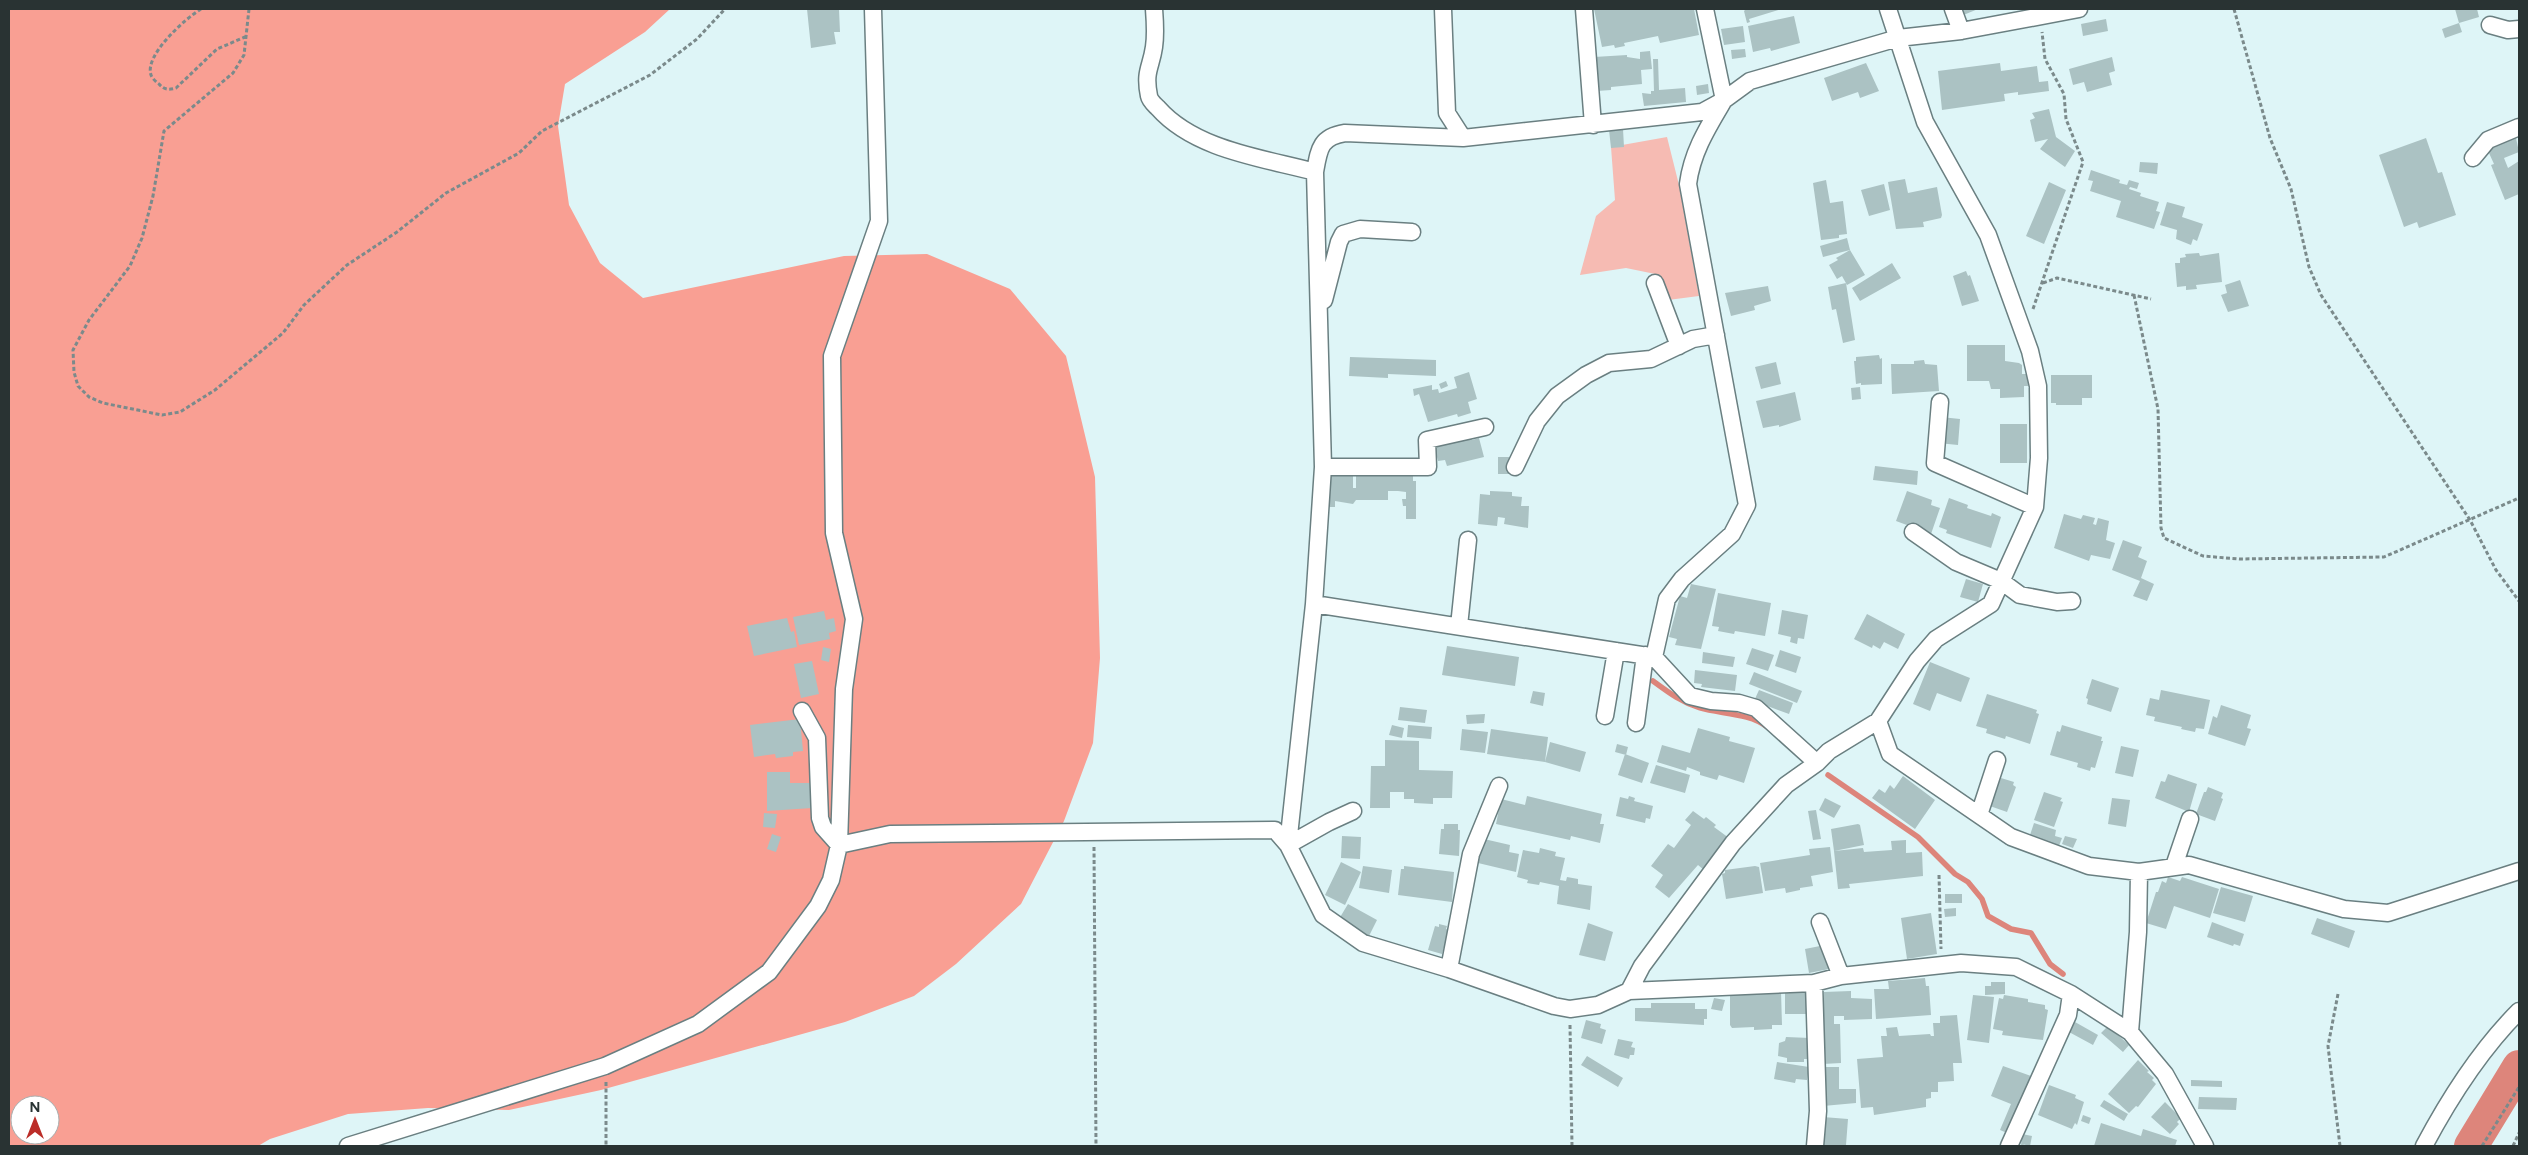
<svg xmlns="http://www.w3.org/2000/svg" width="2528" height="1155" font-family="Figtree,sans-serif">
  <style>
    .green { fill: #f6bbb3 }
    .forest { fill: #f99f93; fill-rule: evenodd }
    .lines { fill: none; stroke-linecap: round; stroke-linejoin: round }
    .stream { stroke: #dd857b; stroke-width: 5.5 }
    .river { stroke: #dd857b; stroke-width: 34 }
    .building { fill: #abc2c3 }
    .minor-casing { stroke: #6a7f81; stroke-width: 19 }
    .path { stroke: #7b8a8b; stroke-width: 3; stroke-dasharray: 4 2.5; stroke-linecap: butt }
    .minor { stroke: #fff; stroke-width: 16 }
  </style>
  <rect width="100%" height="100%" fill="#def5f7"/>
  <path class="green" d="M1667 137 1679 185 1699 296 1668 300 1660 275 1626 268 1580 275 1596 216 1615 200 1611 147Z"/>
  <path class="forest" d="M9 9H670L645 32 565 84 558 126 569 205 600 263 643 298 844 256 927 254 1010 289 1066 356 1095 477 1100 658 1093 743 1064 821 1021 904 956 964 914 996 845 1022 601 1090 509 1110 428 1108 348 1114 270 1139 258 1146H9ZM20 1105H50V1135H20Z"/>
  <g class="lines">
    <path class="stream" d="M1653 681C1668 692 1681 702 1700 708 1720 714 1750 713 1767 727
      M1828 775 1918 837 1955 874 1968 882 1982 899 1988 916 2011 929 2031 933 2050 964 2063 974"/>
    <path class="river" d="M2471 1146 2519 1067"/>
  </g>
  <path class="building" d="M807 9H839L840 32H834L836 44 811 48Z
    M1594 9H1694L1699 35 1660 43 1658 36 1624 43 1625 46 1615 48 1614 45 1602 47Z
    M1746 9H1782L1749 19 1750 22 1747 23 1744 11Z
    M1958 9H1978L1961 16Z
    M2455 9H2477L2479 17 2459 23Z
    M1794 16 1800 43 1771 51 1770 48 1753 52 1748 26Z
    M2106 19 2108 31 2083 36 2081 24Z
    M2459 23 2462 32 2445 38 2442 29Z
    M1743 26 1745 42 1724 45 1721 29Z
    M1745 49 1746 57 1732 59 1731 50Z
    M1650 51 1652 69 1641 70 1642 84 1611 87V90L1597 91 1594 57 1627 55V57L1640 59V52Z
    M2112 57 2115 71 2109 73 2112 85 2087 92 2084 82 2073 85 2069 69Z
    M1653 59H1658L1659 90 1685 88 1686 102 1644 106 1642 93 1651 94V91H1654Z
    M1866 63 1879 91 1860 98 1858 92 1832 101 1824 78Z
    M2000 63 2001 71 2037 66 2039 82 2048 81 2049 91 2018 95V92L2004 94 2005 101 1942 110 1938 71Z
    M1708 84 1709 93 1697 95 1696 86Z
    M2049 109 2056 137 2075 151 2065 167 2040 149 2048 139 2035 142 2030 120 2035 118 2032 113Z
    M1623 129 1624 147 1611 148 1609 130Z
    M2426 138 2438 173 2442 172 2456 215 2419 228 2417 222 2404 227 2379 155Z
    M2516 138 2519 152 2504 158 2508 168 2519 161V194L2505 200 2491 165 2494 164 2489 153 2490 148Z
    M2140 162 2158 163 2157 174 2139 172Z
    M2091 170 2120 180 2119 183 2127 185 2129 180 2139 183 2137 189 2130 187 2129 189 2141 193 2140 196 2159 202 2156 211 2160 212 2154 229 2116 217 2121 201 2090 191 2093 181 2088 180Z
    M1905 179 1908 193 1937 187 1942 215 1941 218 1923 222 1924 227 1896 229 1888 182Z
    M1826 180 1830 203 1843 201 1847 234 1839 235V238L1821 240 1813 183Z
    M2049 182 2066 190 2044 244 2026 236Z
    M1884 184 1890 210 1869 216 1861 190Z
    M2167 202 2185 207 2182 217 2203 224 2197 241 2193 239 2191 245 2176 239 2177 230 2160 225Z
    M1847 238 1850 250 1823 257 1820 246Z
    M1850 250 1865 275 1847 285 1842 276 1837 279 1829 265 1838 260 1836 258Z
    M2199 253 2200 256 2219 253 2222 282 2196 285 2197 289 2186 290V286L2177 287 2175 263H2180V258L2186 257 2185 254Z
    M1892 263 1901 278 1860 301 1852 288Z
    M1966 271 1968 276 1970 275 1979 301 1962 306 1953 276Z
    M2240 280 2249 306 2228 312 2221 295 2227 293 2225 285Z
    M1846 283 1855 340 1843 343 1836 309 1832 310 1828 287Z
    M1768 286 1771 301 1754 306 1755 310 1731 316 1725 293Z
    M1967 345H2005V361L2019 363 2022 365V374H2028V386H2024V397L2000 398V389H1991L1989 381H1967Z
    M1879 355 1880 359 1882 358V384L1861 385V383L1856 384 1854 361H1856V357Z
    M1350 357 1436 360V376L1388 374V378L1349 376Z
    M1924 360 1925 364 1937 365 1939 391 1892 394 1891 364H1914V361Z
    M1776 362 1781 384 1761 389 1755 367Z
    M1469 372 1477 399 1468 402 1471 413 1458 417 1457 414 1428 422 1419 394 1414 396 1413 389 1432 385V390L1438 389 1439 393 1457 388 1454 377Z
    M2051 375H2092V398H2082V405H2056V403H2051Z
    M1446 381 1448 386 1441 389 1439 384Z
    M1860 387 1861 399 1852 400 1851 388Z
    M1795 392 1801 420 1779 427V425L1763 428 1756 401Z
    M1941 417 1960 419 1958 445 1938 443Z
    M2000 424H2027V463H2000Z
    M1471 437 1472 440 1479 438 1484 457 1447 466 1445 460 1438 461 1434 445Z
    M1498 457H1509V474H1498Z
    M1875 466 1918 471 1917 485 1873 480Z
    M1413 473V481H1416V519H1406V506H1403L1402 499H1406V492L1398 491H1388V500H1356L1353 504 1335 501V507H1329L1330 474H1353V488H1356V474Z
    M1490 491 1512 492V496L1522 497 1521 506H1529L1528 528 1504 524 1505 518 1498 517 1497 526 1478 524 1480 494 1490 495Z
    M1907 491 1932 500 1931 505 1940 508 1931 534 1896 521Z
    M1949 498 1968 505 1967 508 1991 516 1992 513 2001 517 1991 548 1946 533 1947 530 1939 527Z
    M2064 514 2081 519 2083 515 2095 518 2093 524 2096 525 2098 518 2109 521 2106 540 2115 543 2110 559 2091 555 2089 561 2054 548Z
    M2123 540 2142 547 2138 557 2147 561 2141 578 2154 584 2147 601 2133 596 2140 581 2112 570Z
    M1966 579 1983 584 1978 602 1960 597Z
    M1691 584 1716 589 1701 649 1675 645 1677 639 1669 637 1680 596 1687 598Z
    M1718 593 1771 603 1765 636 1735 631 1734 634 1718 631 1719 627 1712 626Z
    M1782 610 1808 615 1804 639 1798 638 1797 644 1790 642 1791 637 1778 634Z
    M824 611 826 620 834 618 836 631 829 633 830 639 799 645 793 617Z
    M1867 614 1905 634 1898 649 1884 642 1880 649 1873 645 1872 648 1854 639Z
    M787 618 791 632 794 631 797 647 754 656 747 626Z
    M1447 646 1519 657 1515 686 1442 675Z
    M823 647 831 649 829 662 821 660Z
    M1752 648 1774 655 1768 671 1746 664Z
    M1780 650 1801 657 1796 673 1775 666Z
    M1703 652 1735 657 1733 667 1702 663Z
    M812 661 819 694 801 698 794 664Z
    M1930 662 1970 678 1961 702 1937 693 1930 711 1913 704Z
    M1695 670 1737 675 1735 691 1701 687 1702 684 1694 683Z
    M1754 672 1802 691 1797 703 1749 684Z
    M2092 679 2119 688 2111 712 2087 704 2088 699 2086 698Z
    M1759 690 1793 703 1789 714 1754 701Z
    M2161 690 2210 700 2204 729 2196 728 2195 732 2181 729 2182 727 2154 721 2155 717 2146 715 2150 698 2159 700Z
    M1533 691 1545 693 1543 706 1530 703Z
    M1987 694 2037 710 2036 713 2039 714 2030 744 2006 736 2005 739 1986 733 1987 729 1976 726Z
    M2221 705 2251 715 2247 728 2251 729 2245 746 2208 734 2213 716 2217 718Z
    M1400 707 1427 710 1425 723 1398 720Z
    M1485 714 1484 723 1467 724 1466 715Z
    M800 719 803 751 793 752V756L776 758 775 754 754 757 750 725Z
    M1392 725 1404 728 1402 738 1389 735Z
    M1408 725 1432 727 1431 739 1407 737Z
    M2062 725 2102 737 2101 741H2103L2095 768 2091 767 2090 771 2077 767 2078 763 2050 755 2057 731 2060 732Z
    M1698 728 1730 737 1729 741 1755 748 1744 783 1719 775 1717 780 1700 775V772L1687 767 1686 771 1657 762 1662 745 1690 753Z
    M1462 729 1488 732 1485 753 1460 750Z
    M1491 729 1548 737 1545 762 1487 754Z
    M1385 740 1419 741V770L1453 771 1452 798H1433V804L1414 803V799H1404V792H1390V808H1370L1371 766H1385Z
    M1550 742 1586 752 1580 772 1545 762Z
    M1617 744 1628 747 1626 755 1615 752Z
    M2121 746 2139 750 2133 777 2115 773Z
    M1625 754 1649 763 1642 783 1618 775Z
    M1656 765 1690 775 1685 793 1650 783Z
    M767 772H790V783H812V808L767 811Z
    M2168 774 2197 784 2189 812 2155 798 2161 781 2165 782Z
    M1903 776 1935 800 1915 829 1872 798 1879 789 1885 793 1890 785 1894 789Z
    M2001 778 2014 782 2013 785 2016 787 2007 812 1987 805 1996 780 2000 781Z
    M2208 787 2223 793 2221 798 2223 799 2215 821 2196 814 2204 792H2206Z
    M2044 792 2062 798 2060 801 2063 802 2054 827 2034 820Z
    M1527 796 1602 814 1600 824H1604L1600 843 1571 836 1570 840 1496 824 1501 799 1525 805Z
    M1629 796 1635 798 1634 801 1653 806 1650 819 1646 818 1645 823 1616 816 1620 797 1628 799Z
    M1825 798 1841 806 1834 818 1819 810Z
    M2112 798 2130 800 2126 827 2108 824Z
    M1816 810 1821 839 1813 840 1808 811Z
    M1693 811 1704 819 1706 817 1716 825 1714 827 1729 838 1704 870 1698 865 1669 898 1655 887 1663 875 1651 866 1668 844 1674 848 1691 825 1685 820Z
    M764 813 777 814 775 828 763 827Z
    M2034 823 2056 830 2055 836 2062 838 2059 846 2030 835Z
    M1444 824H1458V830H1460L1459 856 1439 854 1441 829H1444Z
    M1858 824 1860 825 1864 845 1834 851 1831 829Z
    M772 834 781 837 776 852 767 849Z
    M1342 836 1361 837 1360 859 1341 858Z
    M2065 836 2077 839 2073 848 2062 844Z
    M1484 839 1510 845 1509 852 1519 854 1516 872 1478 863Z
    M1906 840V853L1922 852 1923 876 1849 884 1850 888 1838 889 1834 851 1863 848 1864 852 1892 850 1891 841Z
    M1830 847 1833 872 1811 876 1813 886 1800 888V890L1786 893 1785 888 1765 891 1760 863 1810 855 1809 849Z
    M1540 848 1556 852 1555 856 1565 858 1560 880 1566 881 1567 877 1578 879V884L1592 886 1590 910 1557 904 1559 886 1540 882 1539 885 1527 883 1528 880 1517 877 1523 850 1539 853Z
    M1341 862 1361 872 1345 905 1325 895Z
    M1363 866 1392 870 1389 893 1359 888Z
    M1404 866 1454 872 1452 902 1398 895 1401 869H1404Z
    M1755 866 1759 867 1763 893 1726 899 1722 874 1725 873V870Z
    M2168 877 2180 881 2182 877 2219 889 2210 918 2174 906 2166 929 2146 923 2156 892H2158L2162 881 2166 883Z
    M2221 887 2253 896 2245 922 2213 913Z
    M1945 894H1962V903H1945Z
    M1348 904 1377 920 1369 936 1339 919Z
    M1956 908V916L1945 917 1944 909Z
    M1931 913 1937 954 1907 959 1901 918Z
    M2317 918 2355 931 2349 948 2311 934Z
    M2212 922 2244 934 2240 946 2234 944 2233 946 2207 937Z
    M1588 923 1613 932 1605 961 1579 955Z
    M1439 924 1447 926 1446 929 1449 930 1442 954 1428 950 1435 926 1439 927Z
    M1825 945 1829 969 1809 973 1805 949Z
    M1925 978 1926 986H1929L1931 1015 1876 1019 1874 989H1889L1888 981Z
    M1991 982H2005V994L1985 995V986H1991Z
    M1781 991 1782 1025H1772V1029L1754 1030V1027L1732 1028 1730 1025V995Z
    M1851 991V998L1872 999V1019L1844 1020V1016H1834V1024H1840L1841 1063 1823 1064 1824 992Z
    M1785 992H1811V1014H1785Z
    M1973 995 1994 997 1989 1043 1967 1040Z
    M2004 995 2028 999V1002L2045 1005V1009L2048 1010 2043 1040 2002 1035 2003 1031 1993 1029 1999 998 2003 999Z
    M1714 998 1725 1000 1722 1011 1711 1009Z
    M1651 1003H1695V1009H1707V1019H1704V1025L1635 1021V1008H1651Z
    M1957 1015 1962 1063H1953L1954 1081 1938 1082V1092H1931V1098L1926 1099V1107L1874 1115 1873 1107 1861 1108 1857 1059 1883 1057 1881 1036H1887L1886 1028 1897 1027 1899 1036 1930 1034 1931 1036H1934L1933 1023H1940V1016Z
    M1586 1020 1601 1024 1600 1028 1606 1030 1602 1044 1581 1038Z
    M2075 1022 2098 1035 2093 1045 2069 1032Z
    M2108 1026 2129 1045 2123 1052 2101 1033Z
    M1786 1037 1810 1038V1059H1804V1062H1787V1058L1778 1056 1779 1043 1785 1041Z
    M1618 1039 1633 1042 1631 1047 1635 1048 1634 1055H1630L1629 1059 1614 1055Z
    M1587 1056 1623 1078 1618 1087 1581 1065Z
    M2138 1060 2149 1071 2147 1072 2154 1078 2152 1080 2156 1084 2138 1107 2136 1106 2129 1113 2108 1094Z
    M1777 1062 1809 1067 1807 1080 1796 1079 1795 1083 1774 1079Z
    M2003 1066 2031 1076 2007 1133 2000 1130 2011 1104 1991 1096Z
    M1822 1067H1839V1089H1856V1103L1823 1106Z
    M2191 1080 2222 1081V1087L2191 1086Z
    M2049 1085 2076 1095 2075 1098 2084 1102 2077 1125 2075 1123 2072 1129 2038 1115Z
    M2199 1097 2237 1098 2236 1110 2198 1109Z
    M2104 1100 2128 1114 2124 1121 2100 1106Z
    M2165 1102 2181 1118 2177 1122 2179 1124 2170 1134 2151 1117Z
    M2083 1115 2091 1118 2089 1124 2081 1121Z
    M1823 1117 1848 1119 1846 1145 1850 1146H1820Z
    M2101 1123 2141 1136 2143 1129 2177 1140 2175 1146H2094Z
    M2022 1134 2032 1136 2030 1146 2022 1144 2027 1146H2021Z"/>
  <g class="lines">
    <defs>
      <path id="minor" d="M1154 9C1155 22 1156 34 1154 47 1151 68 1144 71 1149 96 1150 101 1154 104 1158 108 1195 150 1263 158 1315 172
        M1443 9 1447 113 1463 138
        M1584 9 1593 125
        M1888 9 1925 122 1988 235 2030 351 2038 386 2039 458 2035 507 1991 604 1936 639 1917 661 1878 721 1890 754 2011 837 2089 866 2139 872
        M1953 9 1961 31
        M2490 25 2508 30 2519 29
        M2473 158 2488 140 2519 127
        M1655 283 1679 346
        M1321 302 1324 300 1339 242 1343 234 1360 229 1412 232
        M1940 402 1935 463 2035 507
        M1323 467H1428L1427 440 1485 427
        M1515 467 1537 421 1557 396 1586 375 1609 363 1651 359 1693 339 1716 335
        M1913 532 1956 562 2001 581 2020 595 2057 602 2072 601
        M1314 604 1654 657 1667 599 1682 579 1732 534 1747 505 1688 184C1692 152 1708 127 1724 100L1705 9
        M1459 626 1468 540
        M1654 657 1690 696 1711 701 1739 703 1756 708 1817 763
        M802 711 817 738 820 818 823 827 839 845
        M1605 716 1616 651
        M1636 723 1645 655
        M1979 815 1997 760
        M839 845 844 689 854 619 834 533 832 356 879 221 873 9
        M1288 845 1314 604 1323 467 1315 172C1319 149 1320 137 1345 133L1463 138 1702 112 1724 100 1750 81 1898 38 1961 31 2079 9
        M1288 845 1329 822 1353 811
        M2174 866 2190 819
        M1820 922 1841 976
        M1449 969 1471 854 1499 786
        M1814 983 1818 1111 1815 1146
        M1629 991 1642 966 1733 843 1786 785 1817 763 1829 751 1878 721
        M2130 1032 2138 932 2139 872 2189 865 2344 909 2388 913 2519 871
        M348 1146 605 1066 698 1024 769 972 818 906 831 880 839 845 890 834 1275 830 1288 845 1323 915 1363 943 1449 969 1554 1006 1570 1009 1598 1005 1629 991 1814 983 1841 976 1961 963 2016 967 2071 994 2130 1032 2165 1074 2205 1146
        M2009 1146 2068 1015 2071 994
        M2424 1146C2450 1097 2480 1050 2519 1011"/>
    </defs>
    <use href="#minor" class="minor-casing"/>
    <path class="path" d="M201 9C186 18 144 55 151 75 152 78 156 82 159 84 164 90 169 90 176 88L217 49 245 37
      M249 9 244 55 233 73 164 131 153 196 142 238 130 266 89 320 73 350 74 372 78 386 89 397 103 403 162 415 180 412 215 390 283 333 304 305 347 265 397 232 446 193 519 153 542 131 650 75 697 39 725 9
      M2234 9 2270 138 2291 189 2309 267 2321 295 2470 520 2496 570 2519 601
      M2043 283 2057 278 2151 299
      M2134 295 2158 409 2161 528 2164 538 2203 556 2239 559 2384 557 2519 498
      M2033 309 2083 162 2066 119 2064 94 2045 59 2042 32
      M1094 847 1096 1146
      M1939 875 1941 949
      M2338 994 2328 1046 2340 1146
      M1570 1025 1572 1146
      M606 1082V1146
      M2482 1146 2519 1087
      M2513 1146 2519 1133"/>
    <use href="#minor" class="minor"/>
  </g>
  <rect width="2528" height="1155" fill="none" stroke="#293333" stroke-width="20"/>
  <g transform="translate(35 1120)"><circle r="24" fill="#ffffff" stroke="#a9adad"/>
  <path d="M0-4L9 19L0 12L-9 19Z" fill="#bc2d28"/>
  <text y="-8" font-size="14" font-weight="bold" text-anchor="middle" fill="#293333">N</text>
  </g>
</svg>
